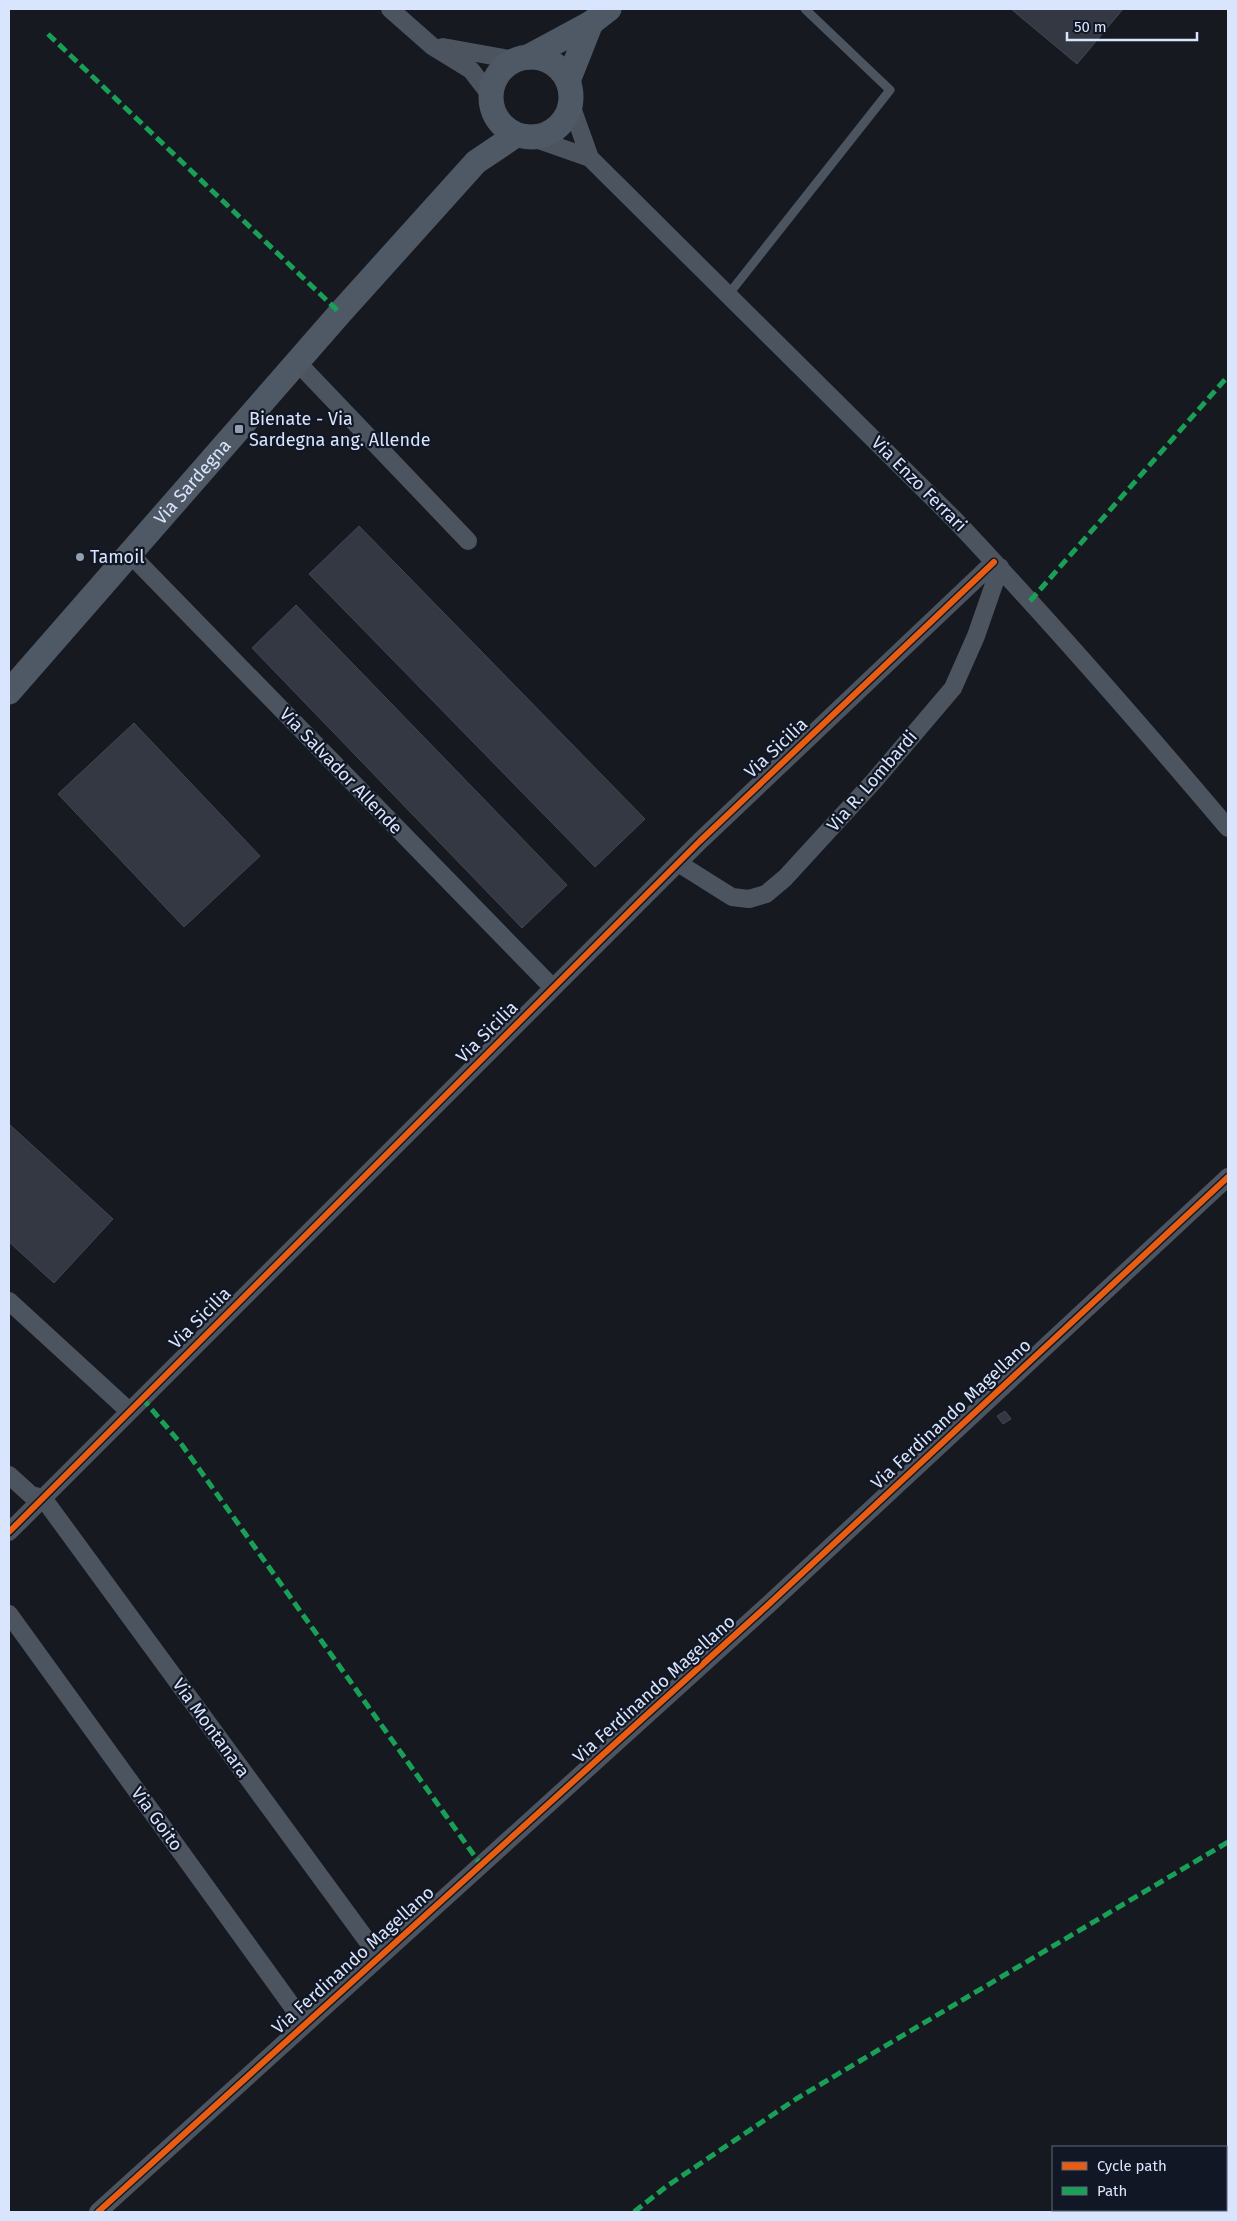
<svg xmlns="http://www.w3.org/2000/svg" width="1237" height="2221" font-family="'Fira Sans',sans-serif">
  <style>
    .building { fill: #343843; stroke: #414753 }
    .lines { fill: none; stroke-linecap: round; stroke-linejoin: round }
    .lane { stroke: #4c5460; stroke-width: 9 }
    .street { stroke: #4c5460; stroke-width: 18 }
    .secondary { stroke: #4f5966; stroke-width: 25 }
    .quiet { stroke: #1a9f57; stroke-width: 5; stroke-dasharray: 10 5; stroke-linecap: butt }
    .cycleway-casing { stroke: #111725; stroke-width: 9 }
    .cycleway { stroke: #e95d12; stroke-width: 6 }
    .poi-dot { fill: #959eaf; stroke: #111725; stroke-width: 2 }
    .labels { text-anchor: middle; stroke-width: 4.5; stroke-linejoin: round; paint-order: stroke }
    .poi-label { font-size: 18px; fill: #d9e5fc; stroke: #111725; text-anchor: start }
    .street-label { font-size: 18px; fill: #d9e5fc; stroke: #111725 }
  </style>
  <rect width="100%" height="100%" fill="#161920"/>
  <path class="building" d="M1011 9H1123L1077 64Z
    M359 526 645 819 595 867 309 574Z
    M296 605 567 885 522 928 252 648Z
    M134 723 260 856 184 927 58 794Z
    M9 1124 113 1219 54 1283 9 1242Z
    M1005 1411 1011 1419 1003 1424 997 1416Z"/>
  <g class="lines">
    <path class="lane" d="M728 295 890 90 805 9"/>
    <path class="street" d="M390 9 432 46 471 70 491 96
      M443 47 515 60
      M570 102 590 158
      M533 138 590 158 956 521C1050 621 1140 724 1228 828
      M297 362 468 541
      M130 554 553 988
      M678 863 732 897 749 899 766 894 785 878 874 781 953 688 976 636 1000 567
      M9 1301 129 1411
      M9 1475 31 1495 43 1498 379 1957
      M9 1532 700 841 994 562
      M9 1614 305 2024
      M98 2212 768 1605 1228 1177"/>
    <g class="secondary">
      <circle cx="531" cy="97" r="40"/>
      <path d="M528 57 591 23 609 9"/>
      <path d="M568 81 591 23"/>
      <path id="s1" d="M9 692 340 313 476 162 516 135"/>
    </g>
    <path class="quiet" d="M48 34 340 313
      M1030 601 1228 376
      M142 1398 182 1445 481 1865
      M634 2212 667 2186 796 2099 1228 1842"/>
    <defs>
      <path id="cycleway" d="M9 1532 700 841 994 562
        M98 2212 768 1605 1228 1177"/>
    </defs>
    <use href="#cycleway" class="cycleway-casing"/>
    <use href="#cycleway" class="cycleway"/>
  </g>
  <g class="poi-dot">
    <rect x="234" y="424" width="10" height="10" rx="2.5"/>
    <circle cx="80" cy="557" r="5"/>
  </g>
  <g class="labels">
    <g class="poi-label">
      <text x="249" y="425">Bienate - Via<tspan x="249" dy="21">Sardegna ang. Allende</tspan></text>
      <text x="90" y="563">Tamoil</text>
    </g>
    <g class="street-label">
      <text dy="6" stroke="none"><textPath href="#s1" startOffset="279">Via Sardegna</textPath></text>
      <text transform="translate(919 484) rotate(45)" y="6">Via Enzo Ferrari</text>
      <text transform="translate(776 748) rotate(-43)" y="6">Via Sicilia</text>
      <text transform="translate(341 771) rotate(46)" y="6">Via Salvador Allende</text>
      <text transform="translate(872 781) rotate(-49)" y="6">Via R. Lombardi</text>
      <text transform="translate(487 1032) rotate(-45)" y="6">Via Sicilia</text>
      <text transform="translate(200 1318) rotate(-45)" y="6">Via Sicilia</text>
      <text transform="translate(951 1414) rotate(-43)" y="6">Via Ferdinando Magellano</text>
      <text transform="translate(654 1689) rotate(-42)" y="6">Via Ferdinando Magellano</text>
      <text transform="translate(211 1728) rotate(54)" y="6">Via Montanara</text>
      <text transform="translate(157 1819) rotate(54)" y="6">Via Goito</text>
      <text transform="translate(353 1960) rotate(-42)" y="6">Via Ferdinando Magellano</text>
    </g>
  </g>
  <rect width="1237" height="2221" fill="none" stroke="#d9e5fc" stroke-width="20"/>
  <rect x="1052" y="2146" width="175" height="65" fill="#111725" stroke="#61697b"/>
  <rect x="1062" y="2162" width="25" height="8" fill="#e95d12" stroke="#61697b"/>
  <text x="1097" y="2171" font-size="15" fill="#d9e5fc">Cycle path</text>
  <rect x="1062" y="2187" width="25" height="8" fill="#1a9f57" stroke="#61697b"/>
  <text x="1097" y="2196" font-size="15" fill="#d9e5fc">Path</text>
  <path d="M1067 32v8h130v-8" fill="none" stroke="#d9e5fc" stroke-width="2.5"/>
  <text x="1074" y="32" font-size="15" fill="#d9e5fc" stroke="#111725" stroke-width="4" paint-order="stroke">50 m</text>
</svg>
